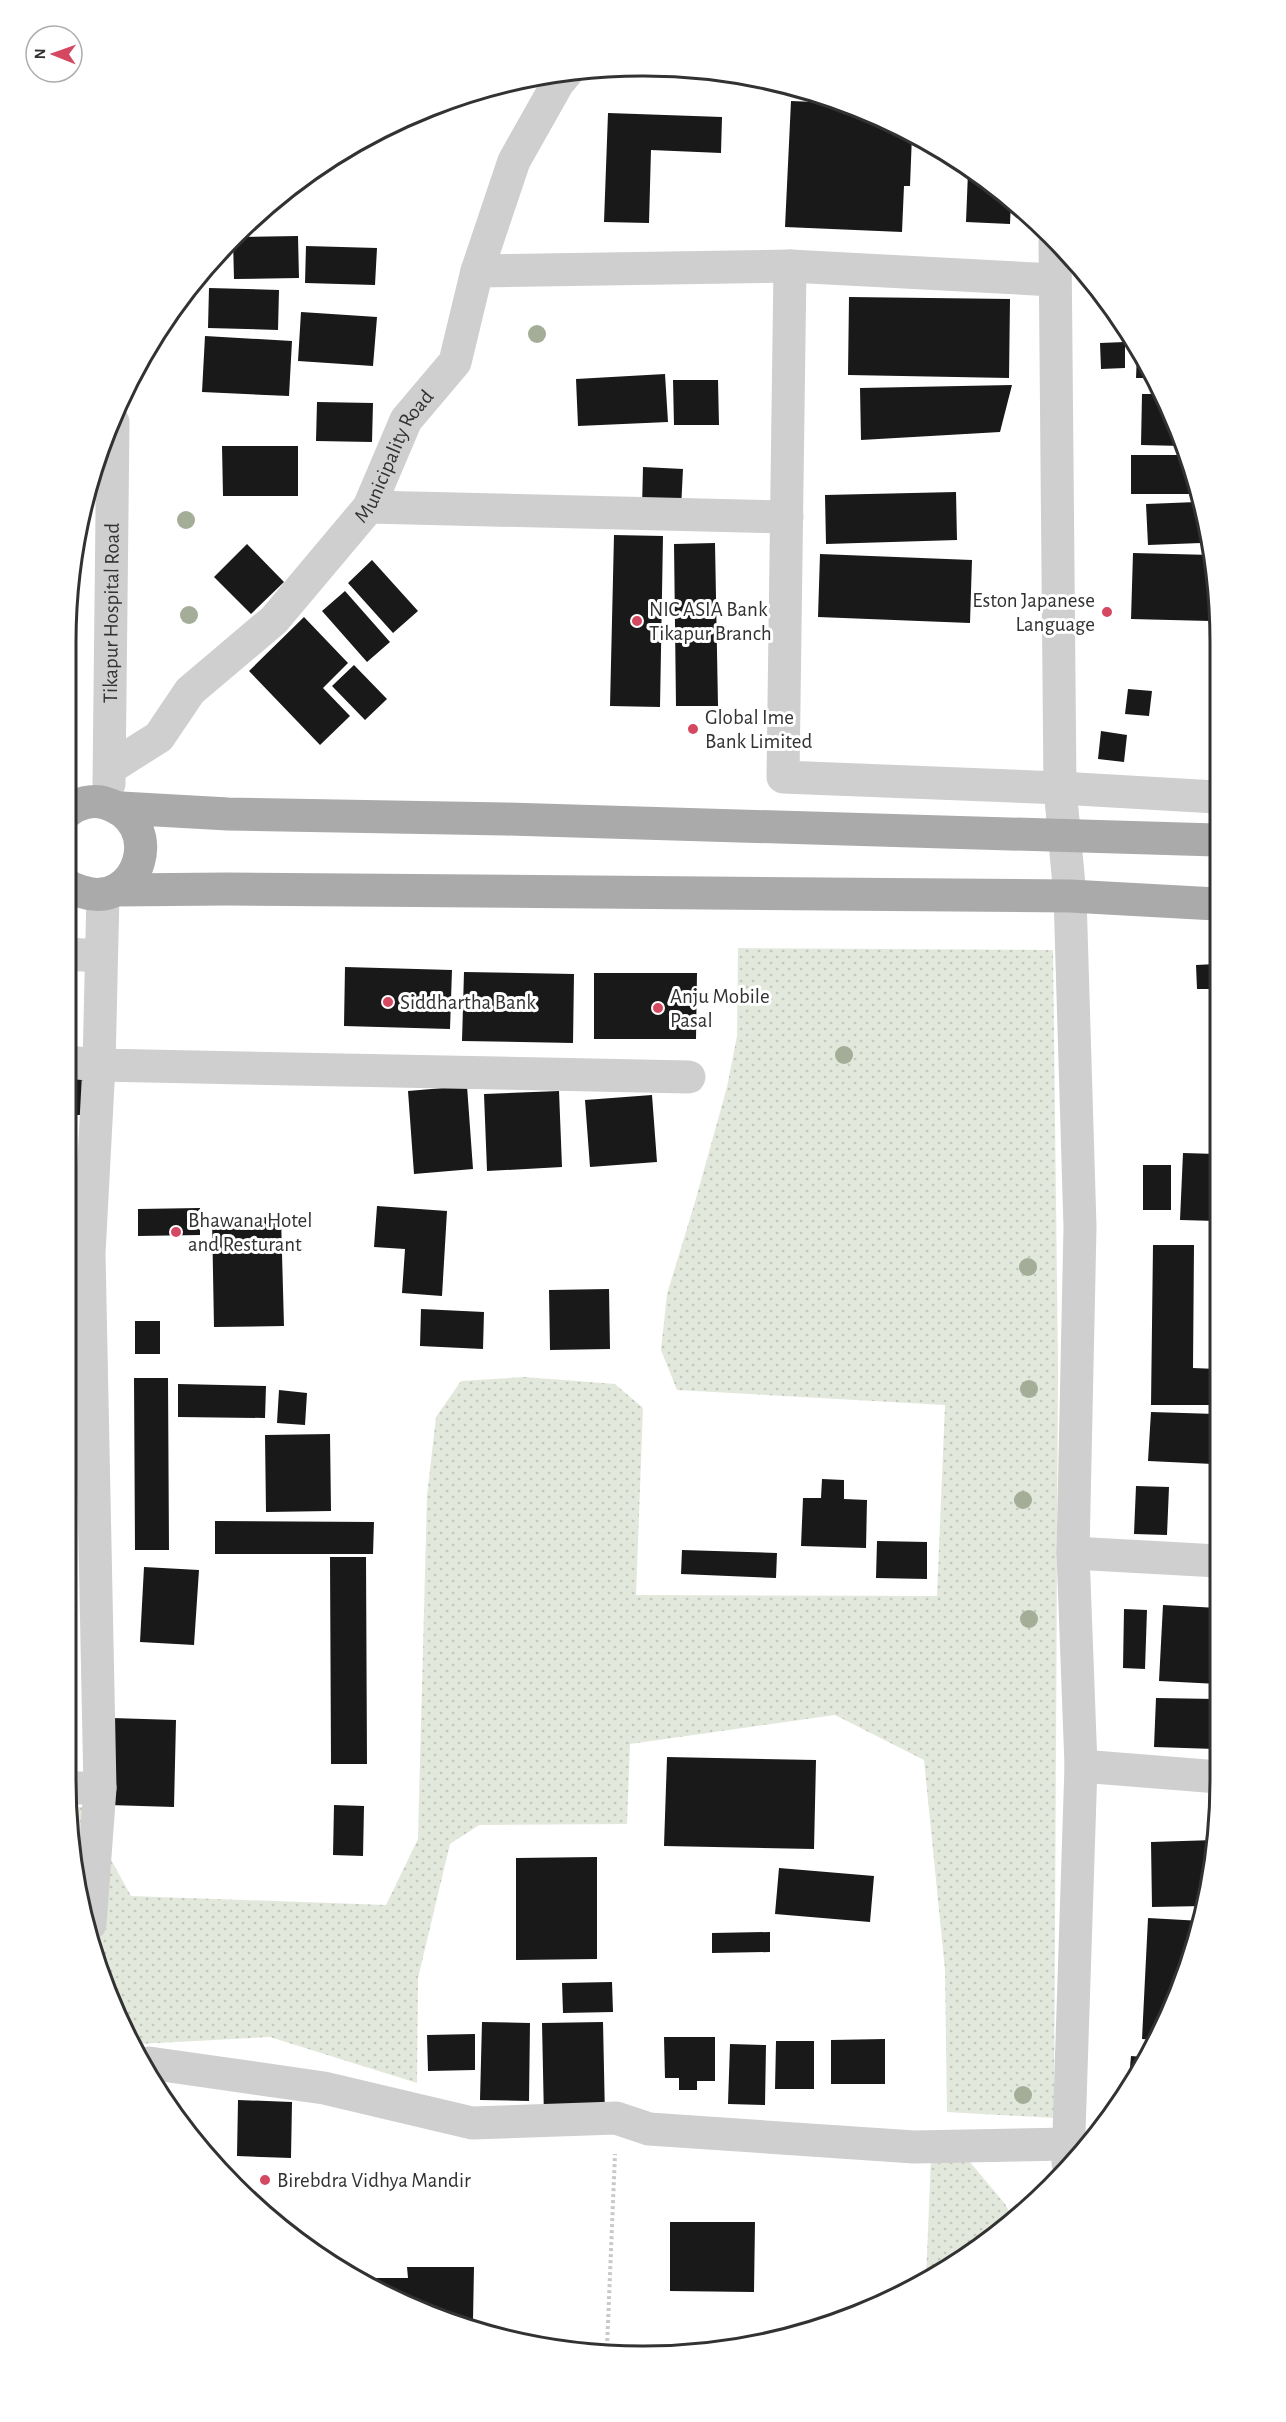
<svg xmlns="http://www.w3.org/2000/svg" width="1286" height="2422" font-family="'Alegreya Sans',sans-serif">
  <style>
    .grass { fill: url(#grass-dots) }
    .building { fill: #191919 }
    .lines { fill: none; stroke-linecap: round; stroke-linejoin: round }
    .path { stroke: #c9c9c9; stroke-width: 4; stroke-dasharray: 3 3; stroke-linecap: butt }
    .street { stroke: #cfcfcf; stroke-width: 33 }
    .primary { stroke: #aaa; stroke-width: 33 }
    .tree { fill: #a4ad98 }
    .poi-dot { fill: #d54862; stroke: #fff; stroke-width: 2 }
    .labels { text-anchor: middle; stroke-width: 6; stroke-linejoin: round; paint-order: stroke }
    .street-label { font-size: 21px; fill: #323232; stroke: #fff }
    .poi-label { font-size: 21px; fill: #323232; stroke: #fff; text-anchor: start }
    .rim { fill: none; stroke: #323232; stroke-width: 3 }
  </style>
  <defs>
    <pattern id="grass-dots" width="8" height="8" patternUnits="userSpaceOnUse" patternTransform="scale(1.5)"><rect width="8" height="8" fill="#e3e8dc"/><path d="M2 2h.1M6 6h.1" fill="none" stroke="#c3c7bd" stroke-width="1.8" stroke-linecap="round"/></pattern>
  </defs>
  <rect width="100%" height="100%" fill="#fff"/>
  <path class="grass" d="M738 948 1053 950 1058 1369 1054 2118 947 2112 945 1970 924 1760 835 1715 630 1744 627 1824 479 1825 450 1844 418 1978 417 2083 270 2037 139 2044 97 1965 71 1807H82L131 1896 386 1905 418 1839 427 1496 436 1417 461 1381 524 1377 615 1384 643 1408 636 1595 937 1596 945 1405 677 1390 661 1350 667 1294 695 1202 727 1087 737 1036Z
    M965 2156 1005 2204 1013 2218 963 2259 926 2279 931 2158Z"/>
  <path class="building" d="M791 101 839 103 899 126 912 135 910 186H904L902 232 785 227Z
    M608 113 722 117 721 153 651 150 649 223 604 222Z
    M968 172 1011 201 1010 224 966 222Z
    M298 236 299 278 234 279 233 240 236 237Z
    M306 246 377 248 375 285 305 283Z
    M209 288 279 290 278 330 208 328Z
    M849 297 1010 299 1009 378 848 375Z
    M301 312 377 317 373 366 298 361Z
    M205 336 292 341 289 396 202 392Z
    M1125 342V368L1101 369 1100 343Z
    M1137 354 1151 378H1136Z
    M665 374 668 422 578 426 576 379Z
    M673 380H718L719 425H674Z
    M1012 385 1000 432 861 440 860 388Z
    M1142 394H1160L1176 423 1182 446 1141 445Z
    M317 402 373 403 372 442 316 441Z
    M222 446H298V496H223Z
    M1131 455H1185L1195 494H1131Z
    M643 467 683 469 681 509 642 508Z
    M956 492 957 540 826 544 825 495Z
    M1197 502 1201 543 1148 545 1146 504Z
    M614 535 663 536 660 707 610 706Z
    M715 543 718 706H676L674 544Z
    M247 544 284 582 251 614 214 577Z
    M1133 553 1212 555 1210 621 1131 619Z
    M820 554 972 560 970 623 818 617Z
    M372 560 418 611 393 633 348 583Z
    M345 591 390 642 367 662 322 611Z
    M304 617 348 663 323 688 350 716 320 745 249 671Z
    M354 665 387 699 365 720 332 686Z
    M1128 689 1152 691 1149 716 1125 714Z
    M1101 731 1127 735 1124 762 1098 759Z
    M1216 964V989H1197L1196 965Z
    M345 967 452 970 450 1029 344 1026Z
    M464 972 574 974 573 1043 462 1041Z
    M594 973H697L696 1039H594Z
    M67 1078H90V1115H67Z
    M467 1086 473 1169 414 1174 408 1091Z
    M559 1091 562 1167 487 1171 484 1094Z
    M652 1095 657 1162 590 1167 585 1100Z
    M1183 1153 1217 1154V1221L1180 1220Z
    M1143 1165H1171V1210H1143Z
    M377 1206 447 1211 442 1296 402 1293 405 1249 374 1247Z
    M200 1208V1235L138 1236V1209Z
    M281 1217 284 1326 214 1327 212 1218Z
    M1153 1245H1194L1193 1368 1217 1369 1218 1405H1151Z
    M609 1289 610 1349 550 1350 549 1290Z
    M421 1309 484 1312 483 1349 420 1346Z
    M135 1321H160V1354H135Z
    M134 1378H168L169 1550H135Z
    M178 1384 266 1386 265 1418 178 1417Z
    M279 1390 307 1393 305 1425 277 1423Z
    M1151 1412 1216 1414 1213 1464 1148 1461Z
    M330 1434 331 1511 266 1512 265 1435Z
    M822 1479 844 1480V1499L867 1500 866 1548 801 1546 803 1498H821Z
    M1136 1486 1169 1487 1167 1535 1134 1534Z
    M215 1521 374 1522 373 1554H215Z
    M877 1541 927 1542V1579L876 1578Z
    M682 1550 777 1553 776 1578 681 1574Z
    M330 1557H366L367 1764H331Z
    M144 1567 199 1570 194 1645 140 1642Z
    M1163 1605 1218 1608V1684L1159 1681Z
    M1124 1609 1147 1610 1145 1669 1123 1668Z
    M1156 1698 1216 1699 1215 1749 1154 1747Z
    M112 1718 176 1720 174 1807 109 1805Z
    M667 1757 816 1760 814 1849 664 1846Z
    M334 1805 364 1806 363 1856 333 1855Z
    M1215 1840 1204 1906 1152 1907 1151 1842Z
    M597 1857V1959L516 1960V1858Z
    M779 1868 874 1876 870 1922 775 1914Z
    M1148 1918 1202 1921 1160 2035 1156 2040 1142 2039Z
    M770 1932V1952L712 1953V1933Z
    M612 1982 613 2012 563 2013 562 1983Z
    M482 2022 530 2023 529 2101 480 2100Z
    M603 2022 605 2117 544 2119 542 2023Z
    M475 2034V2070L428 2071 427 2035Z
    M664 2037H715V2081H697V2090H679V2078H665Z
    M885 2039V2084H831V2040Z
    M776 2041H814V2089H775Z
    M730 2044 766 2045 765 2105 728 2104Z
    M1131 2056 1144 2057 1129 2078Z
    M238 2100 292 2102 291 2158 237 2156Z
    M670 2222H755L754 2292 670 2291Z
    M407 2267H474L473 2320H457L365 2278H408Z"/>
  <g class="lines">
    <path class="path" d="M607 2347 615 2154"/>
    <g class="street">
      <path d="M1055 243 1060 788 1070 896 1080 1227 1073 1553 1081 1766 1068 2163"/>
      <path d="M790 266 783 777 1060 788 1216 797"/>
      <path d="M477 271 790 266 1054 280"/>
      <path d="M369 507 787 517"/>
      <path id="s1" d="M110 768 159 737 190 691 274 620 369 507 406 420 455 362 477 271 514 161 558 83 568 71"/>
      <path id="s2" d="M109 784 113 422"/>
      <path d="M103 894 99 1065 689 1077"/>
      <path d="M67 954 101 956"/>
      <path d="M67 1062 99 1065 89 1253 100 1788 90 1924"/>
      <path d="M1073 1553 1218 1561"/>
      <path d="M1081 1766 1219 1777"/>
      <path d="M67 1788H100"/>
      <path d="M149 2063 324 2088 472 2123 616 2118 649 2129 914 2147 1068 2144"/>
    </g>
    <path class="primary" d="M121 808 228 814 505 819 1216 840
      M67 885C72 889 77 890 83 892 139 910 168 822 105 803 93 799 77 803 67 812
      M116 890 227 889 1070 896 1216 904"/>
  </g>
  <g class="tree">
    <circle cx="537" cy="334" r="9"/>
    <circle cx="186" cy="520" r="9"/>
    <circle cx="189" cy="615" r="9"/>
    <circle cx="844" cy="1055" r="9"/>
    <circle cx="1028" cy="1267" r="9"/>
    <circle cx="1029" cy="1389" r="9"/>
    <circle cx="1023" cy="1500" r="9"/>
    <circle cx="1029" cy="1619" r="9"/>
    <circle cx="1023" cy="2095" r="9"/>
  </g>
  <g class="poi-dot">
    <circle cx="1107" cy="612" r="6"/>
    <circle cx="637" cy="621" r="6"/>
    <circle cx="693" cy="729" r="6"/>
    <circle cx="388" cy="1002" r="6"/>
    <circle cx="658" cy="1008" r="6"/>
    <circle cx="176" cy="1232" r="6"/>
    <circle cx="265" cy="2180" r="6"/>
  </g>
  <g class="labels">
    <g class="street-label">
      <text dy="7" stroke="none"><textPath href="#s1" startOffset="428">Municipality Road</textPath></text>
      <text dy="7" stroke="none"><textPath href="#s2" startOffset="171">Tikapur Hospital Road</textPath></text>
    </g>
    <g class="poi-label">
      <text x="1095" y="607" text-anchor="end">Eston Japanese<tspan x="1095" dy="24">Language</tspan></text>
      <text x="649" y="616">NIC ASIA Bank<tspan x="649" dy="24">Tikapur Branch</tspan></text>
      <text x="705" y="724">Global Ime<tspan x="705" dy="24">Bank Limited</tspan></text>
      <text x="670" y="1003">Anju Mobile<tspan x="670" dy="24">Pasal</tspan></text>
      <text x="400" y="1009">Siddhartha Bank</text>
      <text x="188" y="1227">Bhawana Hotel<tspan x="188" dy="24">and Resturant</tspan></text>
      <text x="277" y="2187">Birebdra Vidhya Mandir</text>
    </g>
  </g>
  <path d="M0 0H1286V2422H0ZM642 76H644A566 566 0 0 1 1210 642V1780A566 566 0 0 1 644 2346H642A566 566 0 0 1 76 1780V642A566 566 0 0 1 642 76Z" fill="#fff" fill-rule="evenodd"/>
  <path class="rim" d="M642 76H644A566 566 0 0 1 1210 642V1780A566 566 0 0 1 644 2346H642A566 566 0 0 1 76 1780V642A566 566 0 0 1 642 76Z"/>
  <g transform="translate(54 54) rotate(271)"><circle r="28" fill="#ffffff" stroke="#adadad" stroke-width="1.5"/>
  <path d="M0-4.5L10 22L0 15L-10 22Z" fill="#d54862"/>
  <text y="-9" font-size="16" font-weight="bold" text-anchor="middle" fill="#323232">N</text>
  </g>
</svg>
